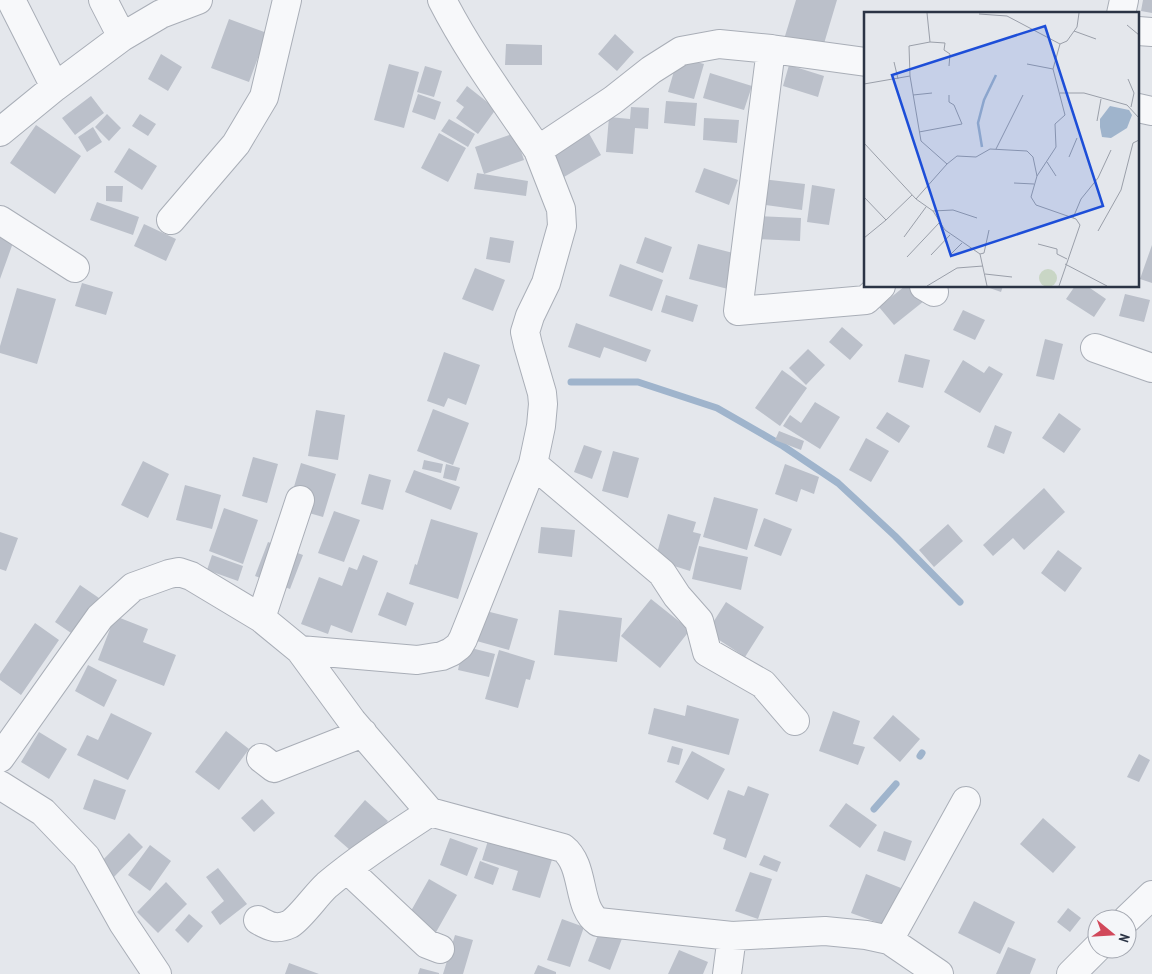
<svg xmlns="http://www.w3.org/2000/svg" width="1152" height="974" font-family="'PT Sans Narrow',sans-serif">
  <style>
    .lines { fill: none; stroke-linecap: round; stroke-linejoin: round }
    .stream { stroke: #9fb4cc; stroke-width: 7 }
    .building { fill: #bbc0ca }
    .minor-casing { stroke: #a9aeb7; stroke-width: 30 }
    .minor { stroke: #f7f8fa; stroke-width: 28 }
    .inset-river { fill: none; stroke: #9fb4cc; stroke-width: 2.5 }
    .inset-road { fill: none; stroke: #9a9fa9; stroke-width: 1 }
    .view { fill: #1d4ed8; fill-opacity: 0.15; stroke: #1d4ed8; stroke-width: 2.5 }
    .inset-edge { fill: none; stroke: #2b3445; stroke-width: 2.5 }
  </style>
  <rect width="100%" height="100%" fill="#e4e7ec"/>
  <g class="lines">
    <path class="stream" d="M571 382H638L717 408 783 446 838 483 895 536 960 602
      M920 756 922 753
      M874 809 896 784"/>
  </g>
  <path class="building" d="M796 0H837L823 47 785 36Z
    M1143 0H1152V13L1141 11Z
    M229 19 267 33 249 82 211 68Z
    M615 34 634 52 617 71 598 54Z
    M506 44 542 45V65H505Z
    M161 54 182 67 168 91 148 79Z
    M678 57 704 64 694 99 668 92Z
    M389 64 419 72 404 128 374 120Z
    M789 65 824 76 818 97 783 86Z
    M425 66 442 71 434 97 417 92Z
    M710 73 752 86 744 110 703 98Z
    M467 86 496 109 478 134 456 118 464 107 456 101Z
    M418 94 441 102 435 120 412 112Z
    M91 96 104 113 75 135 62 118Z
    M666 101 697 103 695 126 664 123Z
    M631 107 649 108 648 129 635 128 633 154 606 152 609 117 630 119Z
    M107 114 121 128 109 141 95 127Z
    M140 114 156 124 148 136 132 126Z
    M704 118 739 120 737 143 703 140Z
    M449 119 475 134 468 147 441 131Z
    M36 125 81 156 55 194 10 163Z
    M93 127 102 142 87 152 78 137Z
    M586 128 601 155 564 177 549 149Z
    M439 133 466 148 448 182 421 168Z
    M515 133 524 160 484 174 475 147Z
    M129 148 157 166 142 190 114 172Z
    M704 168 738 180 729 205 695 192Z
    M477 173 528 181 526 196 474 189Z
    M762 179 805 184 802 210 759 204Z
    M812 185 835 189 829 225 807 222Z
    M106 186H123L122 202 106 201Z
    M97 202 139 217 133 235 90 220Z
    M755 216 801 218 800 241 754 239Z
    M144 224 176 239 166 261 134 246Z
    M0 236 14 240 0 279Z
    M490 237 514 241 510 263 486 259Z
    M645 237 672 247 663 273 636 263Z
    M698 244 737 254 728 289 689 279Z
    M1152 245V283L1140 279Z
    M620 264 663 280 652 311 609 296Z
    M475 268 505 280 493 311 462 299Z
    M82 283 113 292 106 315 75 306Z
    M905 286H912L924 301 894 325 879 307Z
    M984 286H1003L1001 292Z
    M1075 286H1087L1106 299 1094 317 1066 299Z
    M17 288 56 299 37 364 0 353V346Z
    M1125 294 1150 300 1144 322 1119 316Z
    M666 295 698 305 693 322 661 312Z
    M963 310 985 320 975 340 953 330Z
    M576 323 651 350 646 362 604 347 600 358 568 347Z
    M842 327 863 345 850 360 829 342Z
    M1045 339 1063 344 1054 380 1036 376Z
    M808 349 825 365 806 385 789 368Z
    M444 352 480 365 466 405 448 398 444 407 427 401Z
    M905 354 930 360 923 388 898 382Z
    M963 360 984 373 989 366 1003 374 980 413 944 392Z
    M782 370 807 388 780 426 755 408Z
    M815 402 840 417 820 449 783 426 790 415 801 423Z
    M433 409 469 423 453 465 417 451Z
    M316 410 345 415 338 460 308 456Z
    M887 412 910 426 899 443 876 428Z
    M1059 413 1081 429 1064 453 1042 438Z
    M995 425 1012 432 1004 454 987 447Z
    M779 431 804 441 801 450 775 440Z
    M866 438 889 451 871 482 849 470Z
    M584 445 602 451 592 479 574 472Z
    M613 451 639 458 628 498 602 491Z
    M253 457 278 464 267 503 242 496Z
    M424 460 443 464 441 473 422 469Z
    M143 461 169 474 148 518 121 505Z
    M301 463 336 474 323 517 288 507Z
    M446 464 460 468 456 481 443 478Z
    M785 464 819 477 814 494 801 489 797 502 775 494Z
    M414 470 460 487 451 510 405 492Z
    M369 474 391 480 383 510 361 504Z
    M185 485 221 495 212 529 176 520Z
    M1044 488 1065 512 1024 550 1013 538 993 556 983 545Z
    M714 497 758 509 747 550 703 537Z
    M224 508 258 520 243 564 209 551Z
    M334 511 360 520 344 562 318 553Z
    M668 514 696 522 693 532 701 534 690 571 655 560Z
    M764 518 792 529 781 556 754 546Z
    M431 519 478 533 458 599 409 584 415 564 417 565Z
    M948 524 963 541 934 567 919 550Z
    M541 527 575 530 572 557 538 553Z
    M0 532 18 538 6 571 0 569Z
    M268 542 303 555 290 589 255 576Z
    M699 546 748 557 741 590 692 579Z
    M1058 550 1082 568 1065 592 1041 573Z
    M212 555 243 566 238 581 207 570Z
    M363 555 378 561 352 633 331 625 328 634 301 624 319 577 342 586 349 567 357 570Z
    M80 585 99 598 74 635 55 622Z
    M387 592 414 603 406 626 378 615Z
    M651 599 690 630 660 668 621 636Z
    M726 602 764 627 745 657 707 632Z
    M482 610 518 619 509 650 473 640Z
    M559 610 622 618 617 662 554 655Z
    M115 616 148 629 143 642 176 655 164 686 98 660Z
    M35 623 59 640 21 695 0 680V674Z
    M463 646 495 654 489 677 458 670Z
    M499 650 535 661 530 680 526 679 518 708 485 699Z
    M88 665 117 680 104 707 75 691Z
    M687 705 739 719 729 755 648 734 654 708 685 716Z
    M833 711 860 721 853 744 865 747 858 765 819 751Z
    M111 713 152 733 128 780 77 755 87 735 98 740Z
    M893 715 920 739 900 762 873 738Z
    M226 731 249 749 219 790 195 772Z
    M39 732 67 749 49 779 21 762Z
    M672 746 683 749 679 765 667 762Z
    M692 751 725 769 708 800 675 782Z
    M1139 754 1150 760 1139 782 1127 777Z
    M94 779 126 790 115 820 83 809Z
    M748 786 769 794 746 858 723 849 726 839 713 834 728 790 744 796Z
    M262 799 275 813 254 832 241 818Z
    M365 800 388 821 358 857 334 836Z
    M846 803 877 825 860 848 829 826Z
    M1043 818 1076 847 1053 873 1020 844Z
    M491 831 555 850 540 898 512 890 518 871 482 860Z
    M884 831 912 841 905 861 877 851Z
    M129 833 143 847 112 879 98 865Z
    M450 838 478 848 467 876 440 865Z
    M150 845 171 861 150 891 128 875Z
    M764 855 781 862 777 872 759 865Z
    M480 861 499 868 493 885 474 878Z
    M218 868 247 904 220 925 211 912 224 901 206 877Z
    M750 872 772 879 758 919 735 911Z
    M866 874 901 888 887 926 851 913Z
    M429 879 457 895 435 934 407 918Z
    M166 882 187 904 158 933 137 912Z
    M974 901 1015 922 1000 954 958 933Z
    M1068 908 1081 918 1070 932 1057 922Z
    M189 914 203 926 188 943 175 930Z
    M562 919 584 927 570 967 547 960Z
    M601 927 623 936 610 970 588 961Z
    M455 935 473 940 463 974H443Z
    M1008 947 1036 959 1030 974H996Z
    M679 950 708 962 703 974H668Z
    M289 963 319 974H285Z
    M538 965 556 972V974H534Z
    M420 968 439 973V974H418Z"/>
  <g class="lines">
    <defs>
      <path id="minor" d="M11 0 55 87
        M103 0 122 37
        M442 0C469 53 505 101 538 150L613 100 651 70 681 51 719 44 771 49 866 62
        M1121 14 1124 0
        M1138 31 1152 32
        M771 49 738 311 866 300 881 286
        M1138 108 1152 111
        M0 132 55 87 122 37 161 14 198 0
        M0 220 75 268
        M171 220 236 144 264 97 287 0
        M924 286 934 292
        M1095 348 1152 368
        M533 464 662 573 677 596 699 621 707 652 763 684 795 721
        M261 618 300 500
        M300 650 417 660 442 656 451 652 459 646 463 639 533 464 541 426 543 404 542 393 528 345 525 332 530 316 546 283 562 226 561 209 538 150
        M0 758 100 617 133 587 169 574 179 572 191 576 261 618 300 650 352 721 430 812 563 848C586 866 576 907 598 922L732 936 825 931 866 935 889 940 939 974
        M261 758 274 768 363 733
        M0 785 43 812 86 857 123 923 157 974
        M347 869 427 944 440 949
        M1127 919 1152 895
        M258 920C270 927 277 930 290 924 301 917 316 895 327 885 359 858 395 835 430 812
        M889 940 966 801
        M727 974 732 936
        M1071 974 1097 948"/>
    </defs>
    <use href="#minor" class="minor-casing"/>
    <use href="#minor" class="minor"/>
  </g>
  <g transform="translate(864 12)">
    <rect width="275" height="275" fill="#e4e7ec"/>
    <path d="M175 266a9 9 0 1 1 18 0a9 9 0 1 1-18 0Z" fill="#c9d6c5"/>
    <path d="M246 94 265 98 268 103 263 116 247 126 238 125 236 115V107Z" fill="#9fb4cc"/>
    <path class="inset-river" d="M118 135 114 111 120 88 132 63"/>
    <path class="inset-road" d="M115 2 143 4 196 32M263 13 275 23M210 19 232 27M66 30 81 31 80 38 86 42 85 54M30 50 34 67M163 52 189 57M264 67 270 81 267 95M0 72 46 64M196 81H220L263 93 275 106M49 83 68 81M233 109 237 87M55 120 98 112 90 93 85 90V83M0 131 52 187 69 199 81 218 116 242M132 137 159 83M205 145 213 126M183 150 192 164M83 152 93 144 112 145 126 137 163 139 169 145 173 164M150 171 170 172M0 185 22 208 48 183M52 187 83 152 57 129 46 64 45 34 66 30 63 1M69 199 89 198 113 206M209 206 217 187 234 166 247 138M234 219 257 178 269 131 275 128M40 225 62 195M0 226 22 208M174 232 193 237V242L203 247M67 243 86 223M86 243 98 231M43 245 75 211M201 252 243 274M121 262 148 265M63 274 93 256 119 254M123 274 116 242 120 241 125 218M195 274 216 213 212 207 172 193 167 185 173 164 192 135 191 112 201 103 189 57 196 32 203 29 213 15 215 1"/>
    <path class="view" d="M181 14 239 194 87 244 28 63Z"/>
    <rect width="275" height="275" class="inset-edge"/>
  </g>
  <g transform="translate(1112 934) rotate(108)"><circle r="24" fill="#f4f6f9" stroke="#a4a8b1"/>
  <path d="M0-4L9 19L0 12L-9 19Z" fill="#d1495b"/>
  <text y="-8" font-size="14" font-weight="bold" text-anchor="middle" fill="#2b3445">N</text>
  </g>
</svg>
